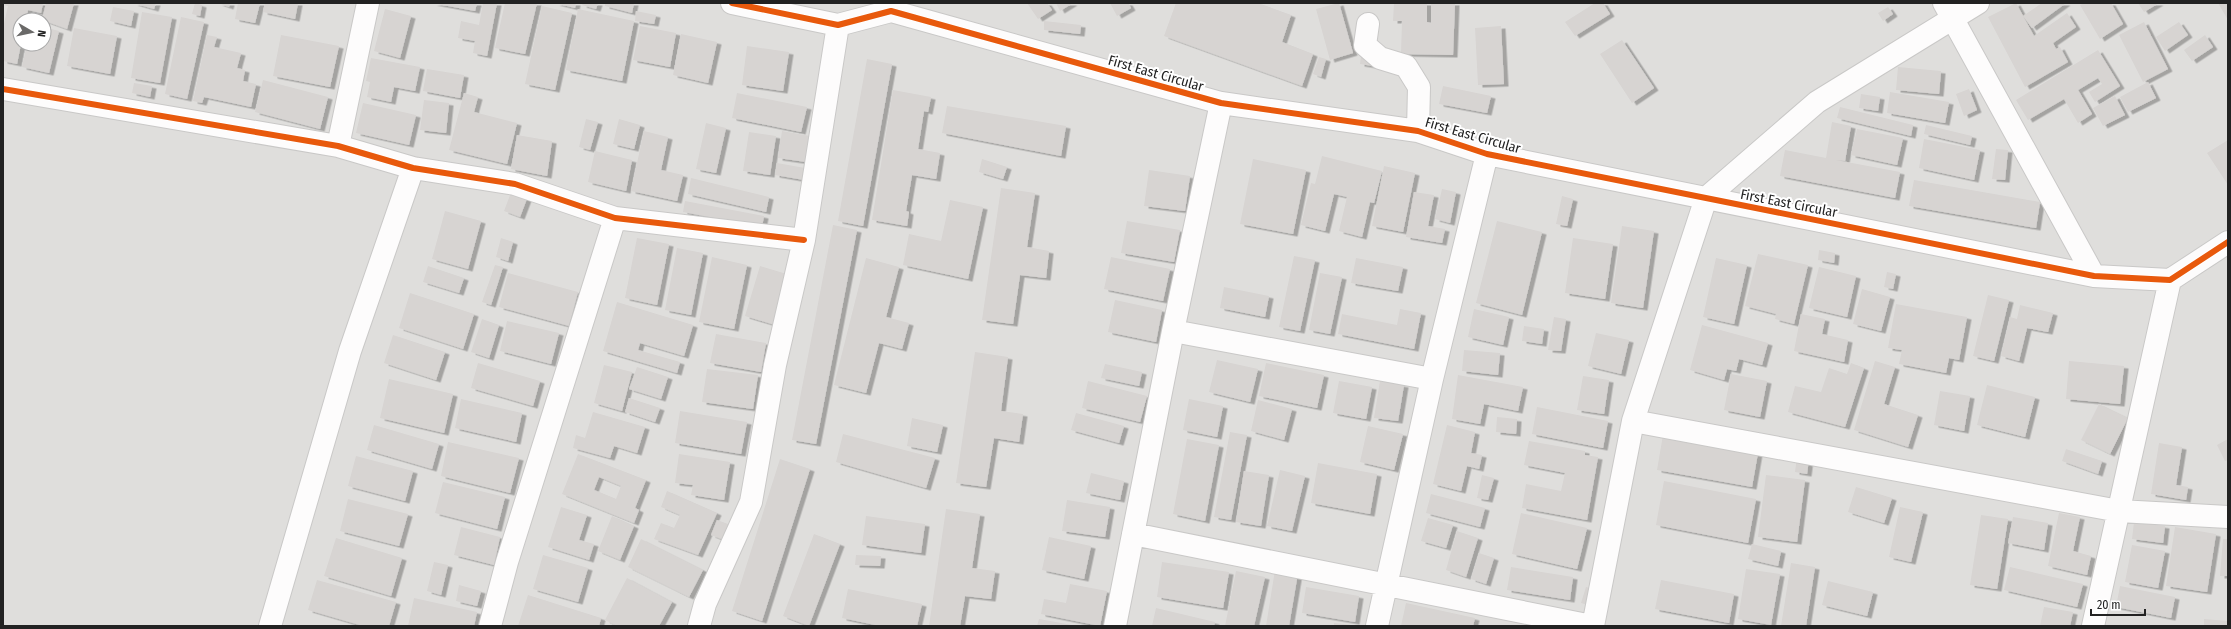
<svg xmlns="http://www.w3.org/2000/svg" width="2231" height="629" font-family="'Fira Sans Condensed',sans-serif">
  <style>
    .residential { fill: #dfdedc; fill-rule: evenodd }
    .building { fill: #d7d4d2; fill-rule: evenodd; filter: url(#shadow) }
    .lines { fill: none; stroke-linecap: round; stroke-linejoin: round }
    .minor-casing { stroke: #c9c8c7; stroke-width: 24 }
    .minor { stroke: #fdfcfc; stroke-width: 22 }
    .cycleway-casing { stroke: #fff; stroke-width: 8 }
    .cycleway { stroke: #e8590c; stroke-width: 6 }
    .labels { text-anchor: middle; stroke-width: 4; stroke-linejoin: round; paint-order: stroke }
    .street-label { font-size: 14px; fill: #222; stroke: #fff }
  </style>
  <defs>
    <filter id="shadow"><feDropShadow dx="4.5" dy="2.5" stdDeviation="0" flood-color="#0004"/></filter>
  </defs>
  <rect width="100%" height="100%" fill="#f0eeeb"/>
  <path class="residential" d="M3 3H2228V626H3ZM20 20H44V44H20Z"/>
  <path class="building" d="M5 3H43L41 13 28 10 26 20H20L21 44 17 64 3 61V28L8 6 4 5Z
    M46 3H74L67 29 42 20Z
    M133 3H156L154 9Z
    M195 3 202 5 200 16 192 14Z
    M218 3H230L229 7Z
    M238 3H260L255 23 235 19Z
    M265 3H298L295 19 263 12Z
    M432 3H477L475 11Z
    M483 3H497L487 56 473 53 475 41 458 38 461 21 479 25Z
    M505 3H537L525 54 495 48Z
    M555 3H576L575 8Z
    M583 3H598L596 9 582 5Z
    M605 3H634L632 13 605 6Z
    M1027 3H1047L1052 10 1038 19Z
    M1056 3H1073L1060 11Z
    M1110 3H1128L1131 8 1117 16Z
    M1176 3H1258L1291 15 1282 42 1313 54 1302 86 1164 36Z
    M1339 3 1353 53 1330 60 1316 9Z
    M1394 3H1427V22L1431 23V3H1455L1453 55 1401 54 1402 21H1393Z
    M1595 3H1603L1610 14 1575 36 1565 22Z
    M2016 3 2034 36 2067 13 2076 27 2053 43 2056 49 2060 47 2068 62 2025 87 1988 17Z
    M2042 3H2066L2032 28 2023 16Z
    M2084 3H2111L2123 24 2100 39 2080 5Z
    M2138 3H2159L2144 12Z
    M2218 3H2228V20Z
    M542 6 572 13 555 90 525 84Z
    M113 7 134 11 131 26 110 21Z
    M1888 7 1893 14 1883 21 1878 13Z
    M385 9 411 16 400 58 374 51Z
    M578 9 634 21 622 81 566 70Z
    M636 11 656 15 654 24 635 21Z
    M142 12 172 17 160 83 131 78Z
    M181 17 204 22 187 99 165 94Z
    M1044 21 1081 25 1080 34 1044 30Z
    M2144 22 2168 69 2143 82 2119 35Z
    M2179 22 2188 35 2165 51 2156 37Z
    M640 26 676 33 670 67 633 60Z
    M1501 26 1504 84 1478 85 1475 28Z
    M44 27 59 31 49 73 22 67 27 44H44Z
    M74 28 117 36 110 74 67 66Z
    M681 34 717 42 708 83 673 75Z
    M207 35 217 37 214 47 241 53 237 68 245 70 243 81 256 84 251 107 204 97 202 103 193 101Z
    M281 35 339 46 330 87 273 76Z
    M2205 35 2213 47 2192 61 2184 50Z
    M1622 40 1654 88 1632 103 1600 54Z
    M747 46 789 52 783 91 742 85Z
    M2098 50 2120 86 2095 102 2089 92 2102 84 2098 78 2078 90 2092 114 2078 123 2064 99 2028 120 2016 100Z
    M1361 56 1374 58 1373 66 1360 64Z
    M1319 57 1326 59 1321 77 1313 74Z
    M371 58 420 67 415 91 394 87 391 102 367 97 370 82 366 81Z
    M867 59 892 64 863 226 838 221Z
    M1898 67 1941 71 1939 94 1896 90Z
    M427 69 464 75 460 98 423 91Z
    M263 80 328 97 320 129 255 112Z
    M2148 82 2156 98 2128 112 2120 97Z
    M134 83 152 86 150 97 132 93Z
    M1443 86 1491 96 1487 113 1439 104Z
    M1969 89 1977 110 1964 116 1956 94Z
    M893 90 931 97 928 112 924 111 918 149 940 153 936 179 912 175 906 211 909 212 907 226 872 220Z
    M1890 92 1949 102 1945 123 1887 113Z
    M464 93 478 97 474 112 517 123 507 164 449 150Z
    M737 93 807 107 801 132 732 118Z
    M1861 94 1880 97 1878 111 1859 108Z
    M2115 96 2125 115 2103 126 2093 108Z
    M424 100 449 103 446 133 420 130Z
    M363 103 416 115 409 145 356 133Z
    M947 106 1066 126 1061 156 942 133Z
    M1840 107 1913 125 1911 136 1837 118Z
    M586 119 598 122 590 150 579 147Z
    M619 119 640 125 634 149 613 144Z
    M1832 122 1851 126 1845 161 1836 160 1900 172 1895 198 1780 176 1785 150 1826 158Z
    M706 123 726 128 716 173 696 169Z
    M1926 125 1972 136 1970 145 1924 134Z
    M1857 129 1903 138 1897 165 1851 155Z
    M644 131 668 137 661 170 683 175 677 201 631 191Z
    M782 131 810 136 806 162 778 158Z
    M749 132 776 136 770 175 743 171Z
    M517 135 552 141 547 176 511 169Z
    M1924 139 1980 150 1974 180 1919 168Z
    M2228 140V185L2207 153Z
    M1996 149 2008 150 2005 180 1992 179Z
    M595 151 632 160 626 191 588 182Z
    M1322 156 1382 171 1374 203 1370 202 1362 237 1339 231 1347 197 1334 194 1325 231 1301 225 1311 183 1315 184Z
    M982 159 1007 167 1003 179 979 172Z
    M1253 159 1306 170 1293 234 1240 224Z
    M777 163 805 168 804 180 775 175Z
    M1384 166 1415 173 1403 232 1372 226Z
    M1149 170 1190 176 1185 211 1144 206Z
    M691 178 769 197 766 212 688 194Z
    M1914 180 2040 202 2036 228 1909 206Z
    M1001 188 1035 193 1027 247 1049 251 1046 278 1020 275 1013 324 982 320Z
    M1442 189 1456 192 1450 223 1435 219Z
    M512 190 528 196 520 217 504 211Z
    M1414 192 1434 195 1428 226 1445 229 1442 243 1406 237Z
    M1562 196 1573 199 1567 226 1556 224Z
    M950 200 983 207 968 279 903 265 909 234 941 241Z
    M685 201 764 216 762 227 683 212Z
    M445 211 481 221 468 269 432 259Z
    M1127 221 1180 230 1174 262 1121 253Z
    M1497 221 1542 232 1522 315 1476 303Z
    M833 225 857 230 816 444 792 440Z
    M1622 226 1654 231 1643 308 1611 303Z
    M501 238 513 242 508 261 496 257Z
    M637 238 669 244 657 305 625 298Z
    M1573 238 1613 244 1605 299 1565 293Z
    M677 248 703 253 691 315 665 310Z
    M1819 250 1835 253 1834 263 1818 260Z
    M1758 254 1808 265 1794 324 1775 319 1776 314 1745 306Z
    M1294 256 1315 260 1300 331 1279 327Z
    M712 257 747 265 734 329 699 322Z
    M1111 257 1170 269 1163 301 1104 289Z
    M866 258 899 267 886 317 909 323 902 349 879 343 866 393 834 385Z
    M1356 258 1403 267 1398 291 1351 283Z
    M1716 258 1747 265 1734 324 1703 317Z
    M495 265 503 267 491 305 482 302Z
    M428 266 464 278 459 293 423 282Z
    M760 266 790 275 775 325 745 316Z
    M1819 267 1856 276 1847 317 1809 308Z
    M1887 272 1896 274 1893 289 1884 287Z
    M508 273 578 292 569 326 499 307Z
    M1320 273 1342 277 1330 334 1309 330Z
    M1224 287 1269 296 1265 317 1220 308Z
    M1862 289 1890 297 1881 331 1853 324Z
    M410 293 474 314 463 349 399 328Z
    M1988 295 2009 300 1994 361 1973 356Z
    M1115 300 1162 310 1156 342 1108 332Z
    M617 302 693 325 684 356 640 343 638 350 680 362 677 373 603 351Z
    M1896 304 1967 317 1959 360 1949 358 1946 373 1899 364 1902 350 1888 348Z
    M2020 305 2053 313 2048 332 2027 328 2019 361 2001 356 2010 317 2017 319Z
    M1400 309 1421 313 1414 349 1338 334 1342 314 1397 325Z
    M1474 309 1509 317 1503 345 1468 337Z
    M1801 314 1825 319 1822 334 1848 340 1844 362 1794 351Z
    M1554 317 1566 319 1561 351 1548 350Z
    M482 319 499 325 489 358 471 352Z
    M507 321 559 333 551 364 500 351Z
    M1702 325 1768 343 1762 365 1739 359 1736 371 1727 369 1724 380 1690 370Z
    M1524 326 1544 329 1542 344 1522 341Z
    M1596 333 1629 340 1621 374 1588 366Z
    M716 334 766 343 761 372 710 363Z
    M393 335 445 352 436 380 384 363Z
    M1464 350 1500 353 1498 375 1462 371Z
    M975 352 1008 357 1001 411 1023 414 1019 442 994 438 986 487 956 483Z
    M1217 360 1258 369 1250 402 1209 392Z
    M1875 361 1895 367 1884 404 1918 415 1908 447 1854 430Z
    M2069 361 2124 366 2120 404 2066 399Z
    M478 363 540 381 533 406 471 388Z
    M1266 363 1324 375 1317 408 1259 396Z
    M1851 363 1864 368 1845 427 1788 412 1795 386 1821 392 1829 368 1847 374Z
    M1105 364 1142 372 1139 386 1101 378Z
    M604 365 632 372 622 411 594 403Z
    M637 367 668 377 661 399 629 389Z
    M707 369 758 375 753 409 702 402Z
    M1731 374 1767 381 1760 417 1724 410Z
    M1458 375 1523 387 1518 411 1484 404 1480 424 1452 419Z
    M1583 376 1609 380 1604 414 1577 410Z
    M389 379 453 394 444 433 380 418Z
    M1088 381 1147 396 1140 422 1082 408Z
    M1339 381 1372 387 1366 419 1333 413Z
    M1380 381 1404 385 1398 421 1374 418Z
    M1987 385 2035 397 2025 437 1977 425Z
    M1940 391 1970 396 1964 431 1934 425Z
    M629 398 660 408 655 422 625 412Z
    M461 399 522 413 516 442 455 428Z
    M1189 399 1223 406 1217 437 1183 430Z
    M1258 400 1292 409 1284 440 1251 431Z
    M2099 404 2128 418 2110 454 2081 440Z
    M1537 407 1608 421 1603 448 1532 434Z
    M680 411 747 422 741 454 675 443Z
    M593 412 645 427 637 453 614 446 610 458 573 448 576 435 585 438Z
    M1076 413 1124 426 1119 443 1071 430Z
    M1497 417 1517 419 1516 434 1496 432Z
    M912 418 943 425 937 452 907 446Z
    M374 425 439 444 432 469 367 450Z
    M1447 425 1475 432 1471 453 1482 455 1479 469 1467 466 1461 491 1433 484Z
    M1368 426 1403 434 1394 470 1360 462Z
    M1230 432 1247 435 1231 520 1214 517Z
    M843 434 935 458 926 488 836 462Z
    M1663 435 1758 453 1752 487 1657 470Z
    M1187 439 1219 445 1205 521 1173 514Z
    M2228 439V460L2225 461 2217 445Z
    M1529 441 1585 451V455L1598 457 1587 520 1522 508 1526 484 1561 491 1565 473 1524 465Z
    M448 442 519 458 510 493 441 476Z
    M2159 443 2182 447 2176 485 2188 487 2186 500 2151 494Z
    M2066 449 2102 461 2098 474 2062 461Z
    M578 454 646 480 635 508 639 510 634 523 562 494ZM599 477 621 486 616 499 594 490Z
    M679 454 730 462 724 500 691 495 693 485 675 483Z
    M356 456 413 471 405 501 348 486Z
    M1797 457 1809 459 1807 474 1795 472Z
    M780 459 810 469 762 621 732 611Z
    M1318 463 1377 474 1370 514 1311 503Z
    M1280 470 1305 476 1292 531 1267 526Z
    M1244 471 1269 475 1261 526 1236 522Z
    M1091 473 1124 481 1120 500 1086 493Z
    M1482 475 1494 478 1488 500 1477 498Z
    M1766 475 1805 480 1797 542 1758 537Z
    M1664 481 1756 499 1748 543 1656 525Z
    M443 482 505 497 497 529 435 513Z
    M1856 487 1892 498 1884 523 1848 512Z
    M667 491 717 513 698 555 654 539 661 523 674 528 680 515 661 507Z
    M1431 494 1485 508 1480 527 1426 513Z
    M348 499 408 514 399 546 340 531Z
    M1067 500 1110 507 1105 537 1062 531Z
    M561 507 587 515 579 540 594 544 589 560 548 547Z
    M1900 507 1923 512 1911 562 1889 557Z
    M946 509 980 514 972 568 995 571 991 599 965 596 960 626H929Z
    M1521 513 1587 528 1577 569 1512 554Z
    M2059 513 2080 517 2073 551 2091 556 2087 575 2048 566Z
    M1981 515 2008 519 1997 589 1970 585Z
    M612 516 634 526 620 560 598 551Z
    M866 516 925 524 921 553 862 545Z
    M2013 517 2048 523 2044 550 2008 543Z
    M1428 518 1453 525 1446 548 1421 541Z
    M717 520 736 527 729 542 711 535Z
    M2134 522 2165 526 2163 543 2132 539Z
    M461 527 500 537 494 565 454 555Z
    M2175 527 2216 534 2207 592 2166 586Z
    M1457 531 1478 538 1466 577 1446 570Z
    M814 534 840 544 809 626 783 616Z
    M1049 537 1091 546 1084 579 1042 570Z
    M336 538 402 558 391 596 324 576Z
    M641 539 703 570 689 597 628 567Z
    M2223 539H2228V576H2220Z
    M1752 544 1781 551 1778 566 1748 559Z
    M2132 545 2165 551 2158 588 2125 582Z
    M1479 553 1494 558 1486 584 1471 579Z
    M543 555 588 568 578 602 533 589Z
    M856 555 881 556 880 566 855 565Z
    M434 562 448 565 441 595 427 591Z
    M1162 562 1229 572 1223 608 1157 597Z
    M1791 563 1815 567 1806 626H1781Z
    M1511 567 1573 577 1570 600 1507 590Z
    M2010 567 2083 584 2077 607 2004 590Z
    M1746 569 1780 574 1771 625 1738 619Z
    M1275 570 1298 573 1289 626H1266Z
    M1236 571 1265 577 1254 626H1225Z
    M627 578 672 602 659 626H617L605 620Z
    M317 580 396 602 389 626H363L308 610Z
    M1661 580 1734 594 1729 623 1655 609Z
    M1828 581 1873 592 1867 616 1822 605Z
    M1070 584 1107 591 1100 626 1041 614 1044 599 1066 603Z
    M459 585 481 591 477 606 456 601Z
    M2120 586 2175 597 2171 618 2116 607Z
    M1306 587 1359 596 1355 622 1302 613Z
    M1586 587 1596 590 1592 606 1581 603Z
    M848 589 922 604 917 626H880L842 618Z
    M528 595 601 618 599 626H518Z
    M414 598 477 612 474 626H408Z
    M1406 603 1475 618 1473 626H1401Z
    M2044 607 2073 612 2070 626H2040Z
    M1156 608 1215 622 1214 626H1152Z
    M1039 619 1072 625V626H1037Z
    M2204 619 2228 621V626H2204Z
    M1334 623 1352 625V626H1334Z"/>
  <g class="lines">
    <defs>
      <path id="minor" d="M732 3 838 25 891 11 1221 103 1418 131 1487 154 2094 276 2170 280 2228 242
        M1944 3 2094 276
        M1368 24 1365 45 1380 58 1406 66 1419 87 1418 131
        M3 89 338 146 413 168 515 184 615 218 804 240
        M338 146 368 3
        M1173 331 1432 379
        M1633 421 2119 511 2228 517
        M1133 534 1592 626
        M270 626 350 351 413 168
        M490 626 507 562 615 218
        M699 626 705 604 751 502 775 365 804 240 838 25
        M1115 626 1173 331 1221 103
        M1377 626 1432 379 1487 154
        M1593 626 1633 421 1706 198 1817 102 1978 3
        M2093 626 2170 280"/>
    </defs>
    <use href="#minor" class="minor-casing"/>
    <use href="#minor" class="minor"/>
    <defs>
      <path id="cycleway" d="M732 3 838 25 891 11 1221 103 1418 131 1487 154 2094 276 2170 280 2228 242
        M3 89 338 146 413 168 515 184 615 218 804 240"/>
    </defs>
    <use href="#cycleway" class="cycleway-casing"/>
    <use href="#cycleway" class="cycleway"/>
  </g>
  <g class="labels">
    <g class="street-label">
      <text transform="translate(1156 73) rotate(16)" y="5">First East Circular</text>
      <text transform="translate(1473 135) rotate(16)" y="5">First East Circular</text>
      <text transform="translate(1789 203) rotate(11)" y="5">First East Circular</text>
    </g>
  </g>
  <rect width="2231" height="629" fill="none" stroke="#222222" stroke-width="8"/>
  <g transform="translate(32 32) rotate(99)"><circle r="19" fill="#ffffff" stroke="#a7a7a7"/>
  <path d="M0-3L7 15L0 10L-7 15Z" fill="#6a6968"/>
  <text y="-6" font-size="11" font-weight="bold" text-anchor="middle" fill="#222222">N</text>
  </g>
  <path d="M2091 609v6h54v-6" fill="none" stroke="#222222" stroke-width="2"/>
  <text x="2097" y="609" font-size="12" fill="#222222" stroke="#ffffff" stroke-width="3" paint-order="stroke">20 m</text>
</svg>
